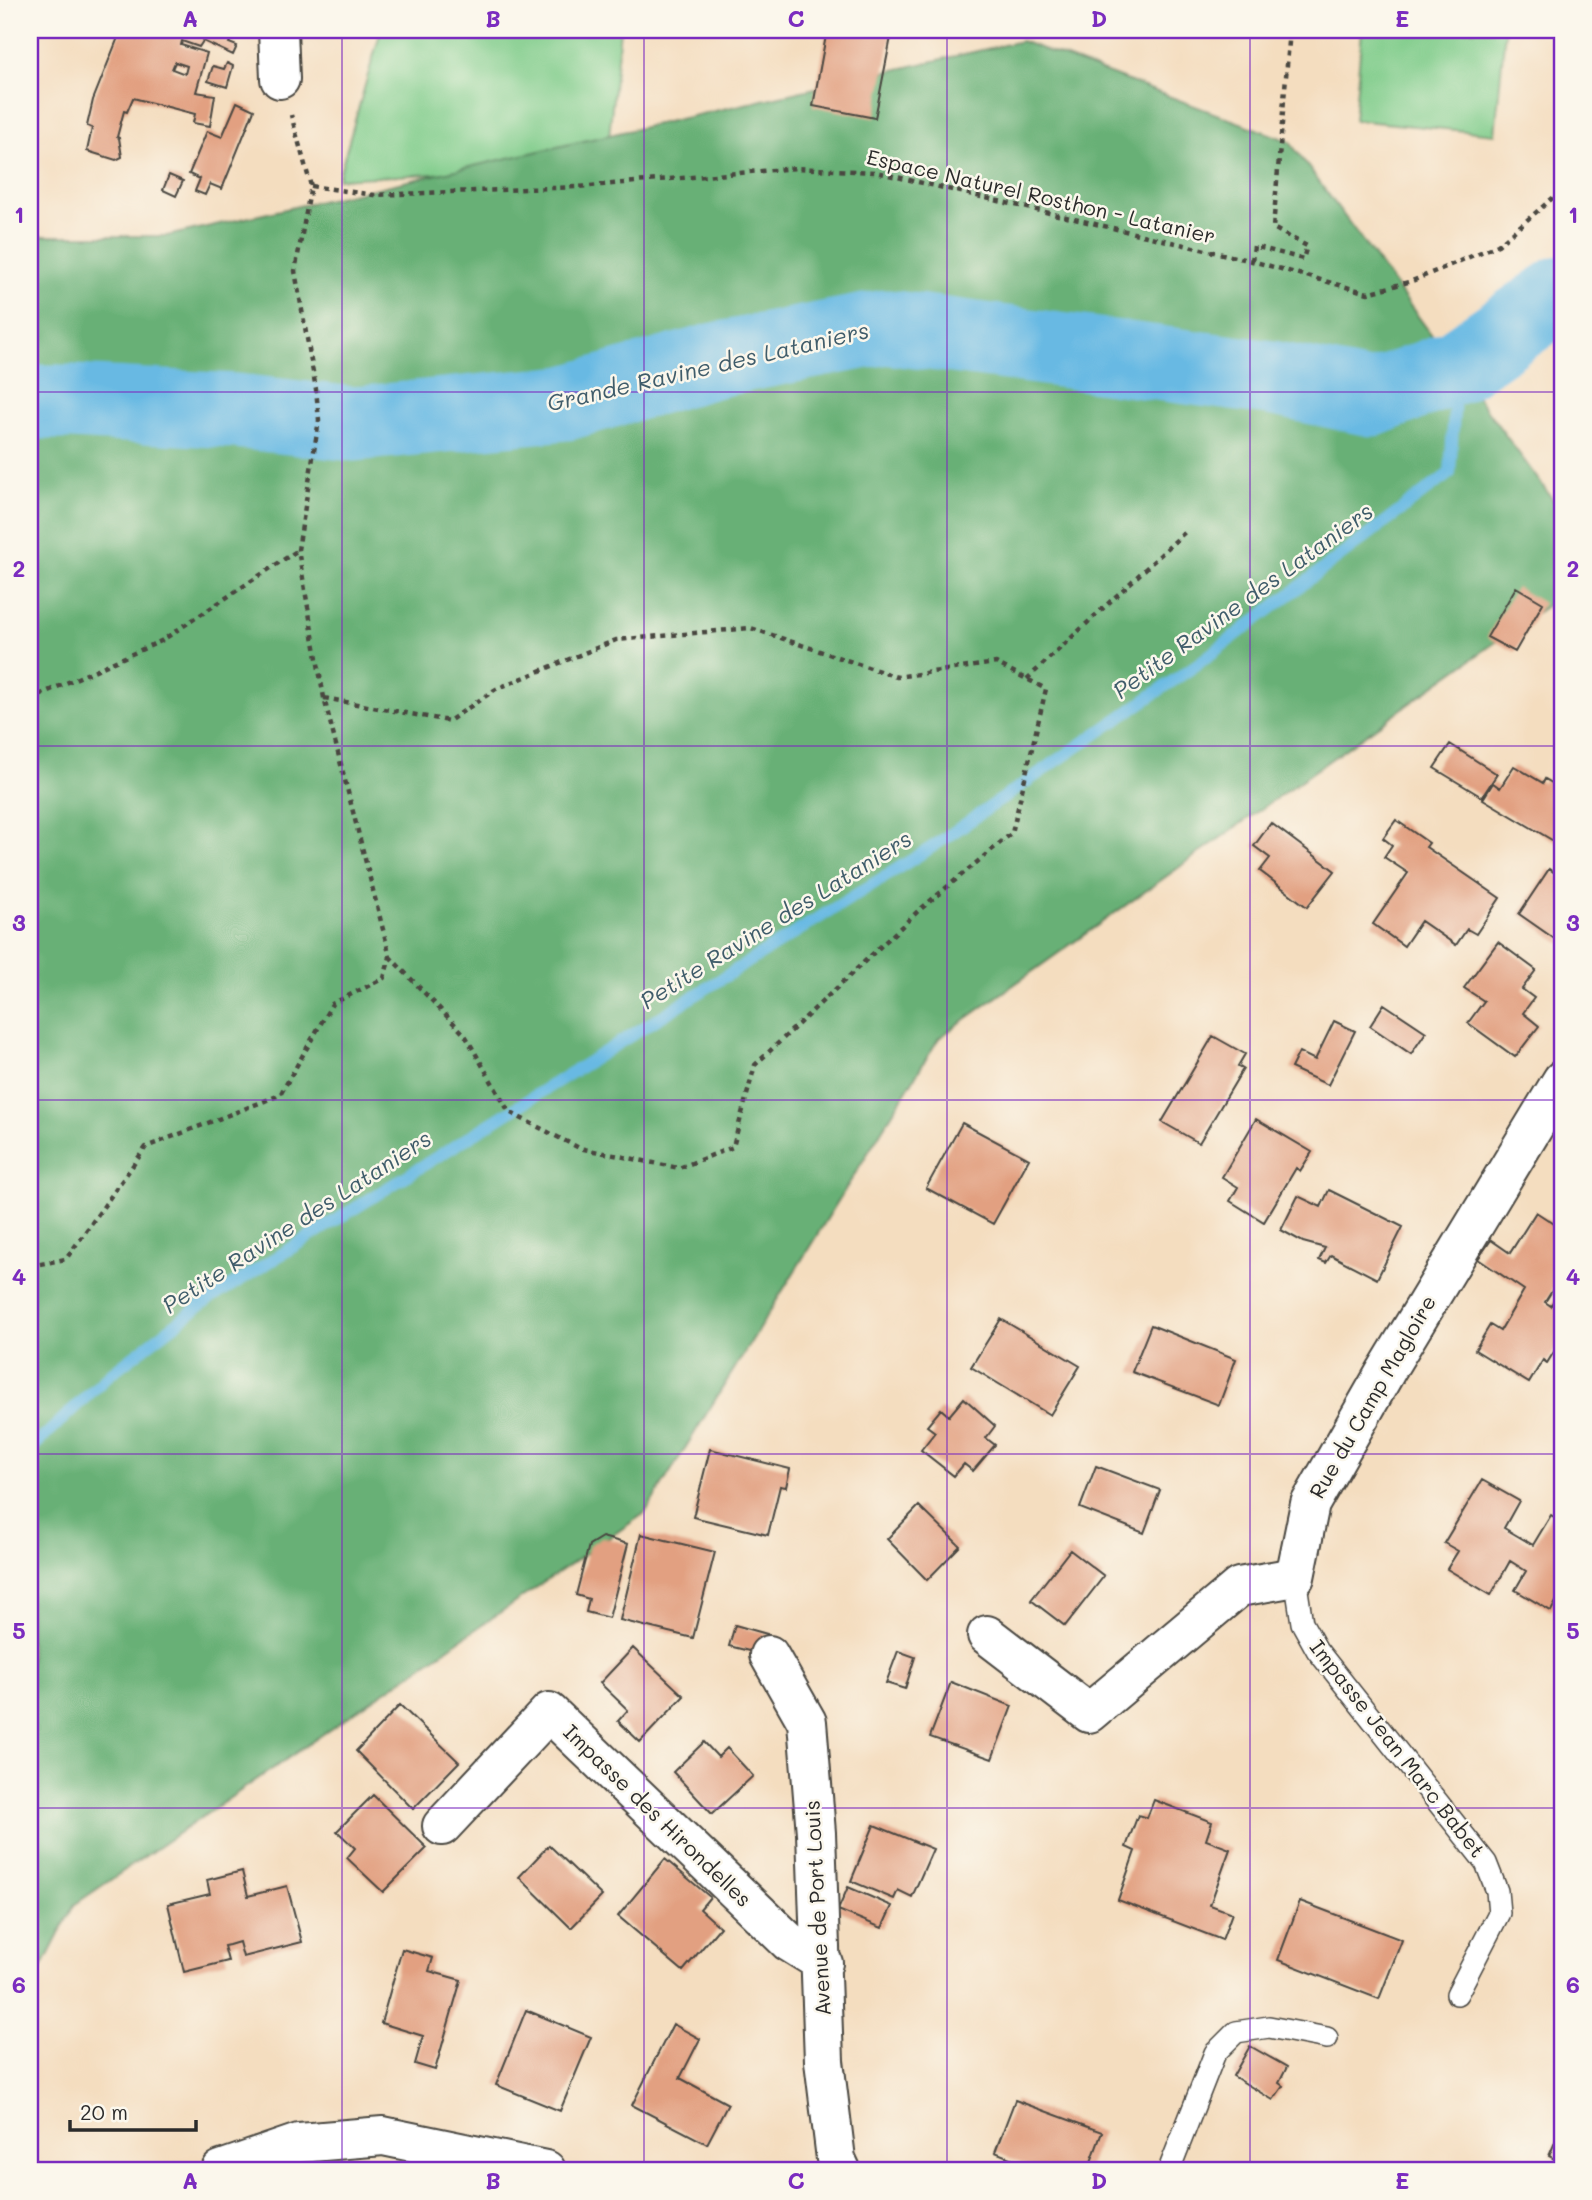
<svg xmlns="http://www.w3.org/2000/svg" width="1592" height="2200" font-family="Mali,sans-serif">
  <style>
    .green { fill: #7fcc8a; stroke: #557c5a; stroke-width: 2 }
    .forest { fill: #67b076; stroke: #496e50; stroke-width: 2 }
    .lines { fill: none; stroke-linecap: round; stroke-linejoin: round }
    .stream { stroke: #68b9e3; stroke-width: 12 }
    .river { stroke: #68b9e3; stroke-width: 75 }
    .building { fill: #e2a081; fill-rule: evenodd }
    .lane-casing { stroke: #494641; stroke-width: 24 }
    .street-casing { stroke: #494641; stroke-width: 42 }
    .path { stroke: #494641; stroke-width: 4.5; stroke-dasharray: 5 5; stroke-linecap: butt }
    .lane { stroke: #fff; stroke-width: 21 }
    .street { stroke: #fff; stroke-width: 38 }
    .grid { fill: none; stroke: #7b2cbf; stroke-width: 2; stroke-opacity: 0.55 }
    .labels { text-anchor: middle; stroke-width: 5; stroke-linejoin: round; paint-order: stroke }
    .street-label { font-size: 21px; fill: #2b2b2b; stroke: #fbf7ec }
    .water-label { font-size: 23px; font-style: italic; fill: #405d6b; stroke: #fbf7ec }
    .neatline { fill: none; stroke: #7b2cbf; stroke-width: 2.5 }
    .grid-label { font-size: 23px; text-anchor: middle; font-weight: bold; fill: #7b2cbf }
  </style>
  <rect width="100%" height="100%" fill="#fbf7ec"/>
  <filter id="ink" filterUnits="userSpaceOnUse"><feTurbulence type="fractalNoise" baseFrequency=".0143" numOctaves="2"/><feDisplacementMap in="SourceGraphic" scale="14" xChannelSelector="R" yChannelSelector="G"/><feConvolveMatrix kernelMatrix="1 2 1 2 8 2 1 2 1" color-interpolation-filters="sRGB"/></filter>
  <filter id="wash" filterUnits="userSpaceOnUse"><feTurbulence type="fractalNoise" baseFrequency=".00686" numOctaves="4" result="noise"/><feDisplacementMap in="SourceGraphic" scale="28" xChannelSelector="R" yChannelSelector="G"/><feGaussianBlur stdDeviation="1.57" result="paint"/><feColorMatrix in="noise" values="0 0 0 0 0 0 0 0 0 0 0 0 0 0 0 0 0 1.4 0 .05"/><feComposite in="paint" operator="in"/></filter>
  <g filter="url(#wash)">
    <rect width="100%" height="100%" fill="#f4ddbf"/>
    <path class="green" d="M381 30H620L606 165 338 179Z
      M1362 30H1505L1495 134 1354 120Z"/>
    <path class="forest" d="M1021 41 1289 141 1562 512V595L939 1038 645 1513 74 1905 30 1991V236H167Z"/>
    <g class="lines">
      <path class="stream" d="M30 1450 110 1374 202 1304 932 847 1199 663 1450 473 1457 366"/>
      <path class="river" d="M30 402H73L235 411 354 424 566 403 716 360 886 327 1271 378 1372 399 1457 366 1562 293"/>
    </g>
    <g id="blocks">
      <path class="building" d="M121 30H153L159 33 161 30H229L234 32 229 43 237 46 233 55 203 41 199 47 182 41 181 45 207 53 196 92 215 95 210 126 193 123 195 114 133 98 127 112 124 111 117 137 119 138 122 157 116 160 87 151 92 128 87 126 93 100ZM175 62 187 66 185 74 172 69Z
        M827 30H877L892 32 875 118 813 106Z
        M227 63 233 66 227 87 208 81 213 66 224 69Z
        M237 102 254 110 222 189 210 184 205 195 195 191 200 179 189 174 207 131 222 137Z
        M169 175 183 181 176 196 163 190Z
        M1516 587 1543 603 1515 652 1487 637Z
        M1450 744 1497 774 1482 797 1434 768Z
        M1514 766 1543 783 1545 779 1562 789V810L1560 814 1562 816V846L1483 799 1493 783 1500 788Z
        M1396 820 1429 843 1426 847 1500 898 1476 934 1467 929 1456 945 1421 921 1404 946 1373 924 1408 873 1384 857 1392 845 1383 838Z
        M1271 823 1335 871 1307 907 1260 871 1270 858 1254 846Z
        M1549 869 1562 878V944L1519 914Z
        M1498 942 1536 970 1522 989 1534 998 1523 1013 1539 1026 1515 1057 1468 1023 1484 1001 1464 988Z
        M1384 1004 1426 1032 1411 1054 1370 1026Z
        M1334 1021 1355 1031 1328 1085 1291 1068 1299 1052 1315 1060Z
        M1213 1036 1245 1054 1238 1066 1243 1069 1199 1143 1162 1122Z
        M1256 1119 1312 1152 1300 1171 1296 1168 1264 1222 1230 1201 1238 1187 1222 1177Z
        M962 1123 1029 1159 993 1224 926 1188Z
        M1329 1190 1403 1227 1377 1279 1331 1255 1326 1263 1319 1260 1325 1248 1303 1242 1281 1230 1298 1196 1321 1207Z
        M1536 1212 1562 1229V1286L1557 1283 1545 1302 1551 1306 1562 1287V1339L1547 1363 1543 1360 1529 1383 1475 1350 1490 1325 1500 1331 1524 1290 1478 1259 1491 1240 1510 1253Z
        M1001 1319 1080 1366 1050 1415 971 1367Z
        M1151 1325 1236 1359 1219 1405 1132 1372Z
        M964 1398 995 1426 986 1438 995 1445 973 1471 964 1464 954 1476 921 1450 935 1432 927 1426 941 1409 949 1416Z
        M710 1449 790 1469 786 1487 780 1486 768 1535 693 1517Z
        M1096 1466 1160 1490 1144 1533 1080 1508Z
        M1482 1480 1519 1501 1504 1528 1533 1545 1551 1515 1562 1521V1591L1551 1611 1515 1590 1526 1571 1510 1561 1491 1595 1447 1569 1458 1551 1444 1543Z
        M919 1506 960 1546 927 1580 887 1539Z
        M641 1534 715 1552 693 1638 620 1620Z
        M602 1537 628 1544 609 1618 586 1612 589 1599 576 1595 589 1545Z
        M1070 1550 1104 1576 1065 1626 1031 1600Z
        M735 1625 767 1634 761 1654 729 1646Z
        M633 1648 684 1696 640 1742 618 1721 628 1710 600 1683Z
        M898 1651 915 1657 905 1689 886 1683Z
        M951 1682 1012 1706 992 1759 930 1737Z
        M400 1705 459 1762 413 1809 356 1751Z
        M704 1742 718 1757 727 1748 753 1776 712 1814 673 1772Z
        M373 1795 427 1848 383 1892 347 1858 355 1848 337 1831Z
        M1154 1800 1212 1822 1206 1840 1230 1849 1210 1905 1232 1913 1222 1940 1118 1900 1135 1851 1126 1847 1138 1815 1147 1818Z
        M874 1825 933 1849 912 1897 898 1890 894 1899 851 1881Z
        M549 1845 602 1896 571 1928 519 1877Z
        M665 1859 710 1897 700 1909 720 1927 683 1971 618 1916Z
        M242 1871 248 1896 287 1886 302 1942 243 1957 239 1942 229 1945 224 1946 228 1961 184 1972 168 1904 210 1894 207 1880Z
        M848 1887 892 1906 882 1928 838 1910Z
        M1300 1901 1402 1940 1379 1999 1278 1960Z
        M402 1949 433 1958 429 1971 461 1980 435 2070 415 2064 423 2036 381 2023Z
        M526 2010 591 2037 560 2111 496 2085Z
        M673 2024 700 2039 680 2078 728 2104 707 2144 632 2105Z
        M1250 2046 1287 2067 1279 2083 1283 2086 1273 2100 1233 2076Z
        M1015 2100 1102 2132 1088 2170H1040L995 2152Z
        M1562 2126V2163L1549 2156Z"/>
    </g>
  </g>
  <g filter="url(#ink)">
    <use href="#blocks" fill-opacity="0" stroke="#494641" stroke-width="2"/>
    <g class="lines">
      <defs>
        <path id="lane" d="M1295 1577 1302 1623 1317 1650 1486 1863 1497 1891 1499 1913 1457 1994
          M1169 2170 1215 2053 1236 2032 1269 2027 1327 2038"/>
        <path id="street" d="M278 30 280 79
          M987 1635 1089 1713 1239 1587 1295 1577 1310 1504 1386 1371 1562 1080
          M769 1655 807 1722 816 1833 824 2061 836 2159 841 2170
          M442 1826 549 1712 789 1942 823 1963
          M221 2170 299 2143 383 2136 546 2170"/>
      </defs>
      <use href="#lane" class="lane-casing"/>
      <use href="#street" class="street-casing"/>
      <path class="path" d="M311 186 374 195 578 187 796 168 876 172 1252 261 1368 293 1412 281 1498 245 1562 190
        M1252 261 1254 246 1303 259 1307 246 1273 228 1290 30
        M1027 679 1185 532
        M324 698 449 721 496 689 616 640 751 628 897 677 996 663 1046 689 1012 833 917 912 755 1065 733 1147 679 1168 579 1148 509 1112 465 1035 390 957
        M30 699 161 641 298 550
        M30 1266 66 1259 146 1147 280 1095 332 1004 384 978 390 957 324 698 298 550 319 420 316 389 295 271 311 186 291 115"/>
      <use href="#lane" class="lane"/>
      <use href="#street" class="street"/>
    </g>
  </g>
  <path class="grid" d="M342 30V2170M644 30V2170M947 30V2170M1250 30V2170M30 392H1562M30 746H1562M30 1100H1562M30 1454H1562M30 1808H1562"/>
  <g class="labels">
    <g class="street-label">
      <text transform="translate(1041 197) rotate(13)" y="7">Espace Naturel Rosthon - Latanier</text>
      <text transform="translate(1373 1397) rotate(-60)" y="7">Rue du Camp Magloire</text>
      <text transform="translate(1397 1749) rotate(52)" y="7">Impasse Jean Marc Babet</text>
      <text transform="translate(657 1816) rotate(44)" y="7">Impasse des Hirondelles</text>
      <text transform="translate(818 1908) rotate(-93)" y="7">Avenue de Port Louis</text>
    </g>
    <g class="water-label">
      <text transform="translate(708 367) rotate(-13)" y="8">Grande Ravine des Lataniers</text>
      <text transform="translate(1243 601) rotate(-36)" y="8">Petite Ravine des Lataniers</text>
      <text transform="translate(776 920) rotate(-32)" y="8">Petite Ravine des Lataniers</text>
      <text transform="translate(297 1222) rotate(-33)" y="8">Petite Ravine des Lataniers</text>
    </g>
  </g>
  <rect width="1592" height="2200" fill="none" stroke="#fbf7ec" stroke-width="77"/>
  <path d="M70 2120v10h126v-10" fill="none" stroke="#2b2b2b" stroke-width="3.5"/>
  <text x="80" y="2120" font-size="21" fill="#2b2b2b" stroke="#fbf7ec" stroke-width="5" paint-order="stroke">20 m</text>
  <rect x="38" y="38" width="1516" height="2124" class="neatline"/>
  <g class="grid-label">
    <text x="190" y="27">A</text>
    <text x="493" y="27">B</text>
    <text x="796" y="27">C</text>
    <text x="1099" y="27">D</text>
    <text x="1402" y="27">E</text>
    <text x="19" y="223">1</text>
    <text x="1573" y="223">1</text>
    <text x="19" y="577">2</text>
    <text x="1573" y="577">2</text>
    <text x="19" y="931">3</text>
    <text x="1573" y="931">3</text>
    <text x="19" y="1285">4</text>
    <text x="1573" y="1285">4</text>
    <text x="19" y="1639">5</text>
    <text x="1573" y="1639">5</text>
    <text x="19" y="1993">6</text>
    <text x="1573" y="1993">6</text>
    <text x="190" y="2189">A</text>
    <text x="493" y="2189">B</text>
    <text x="796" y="2189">C</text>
    <text x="1099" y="2189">D</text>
    <text x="1402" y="2189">E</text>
  </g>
</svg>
